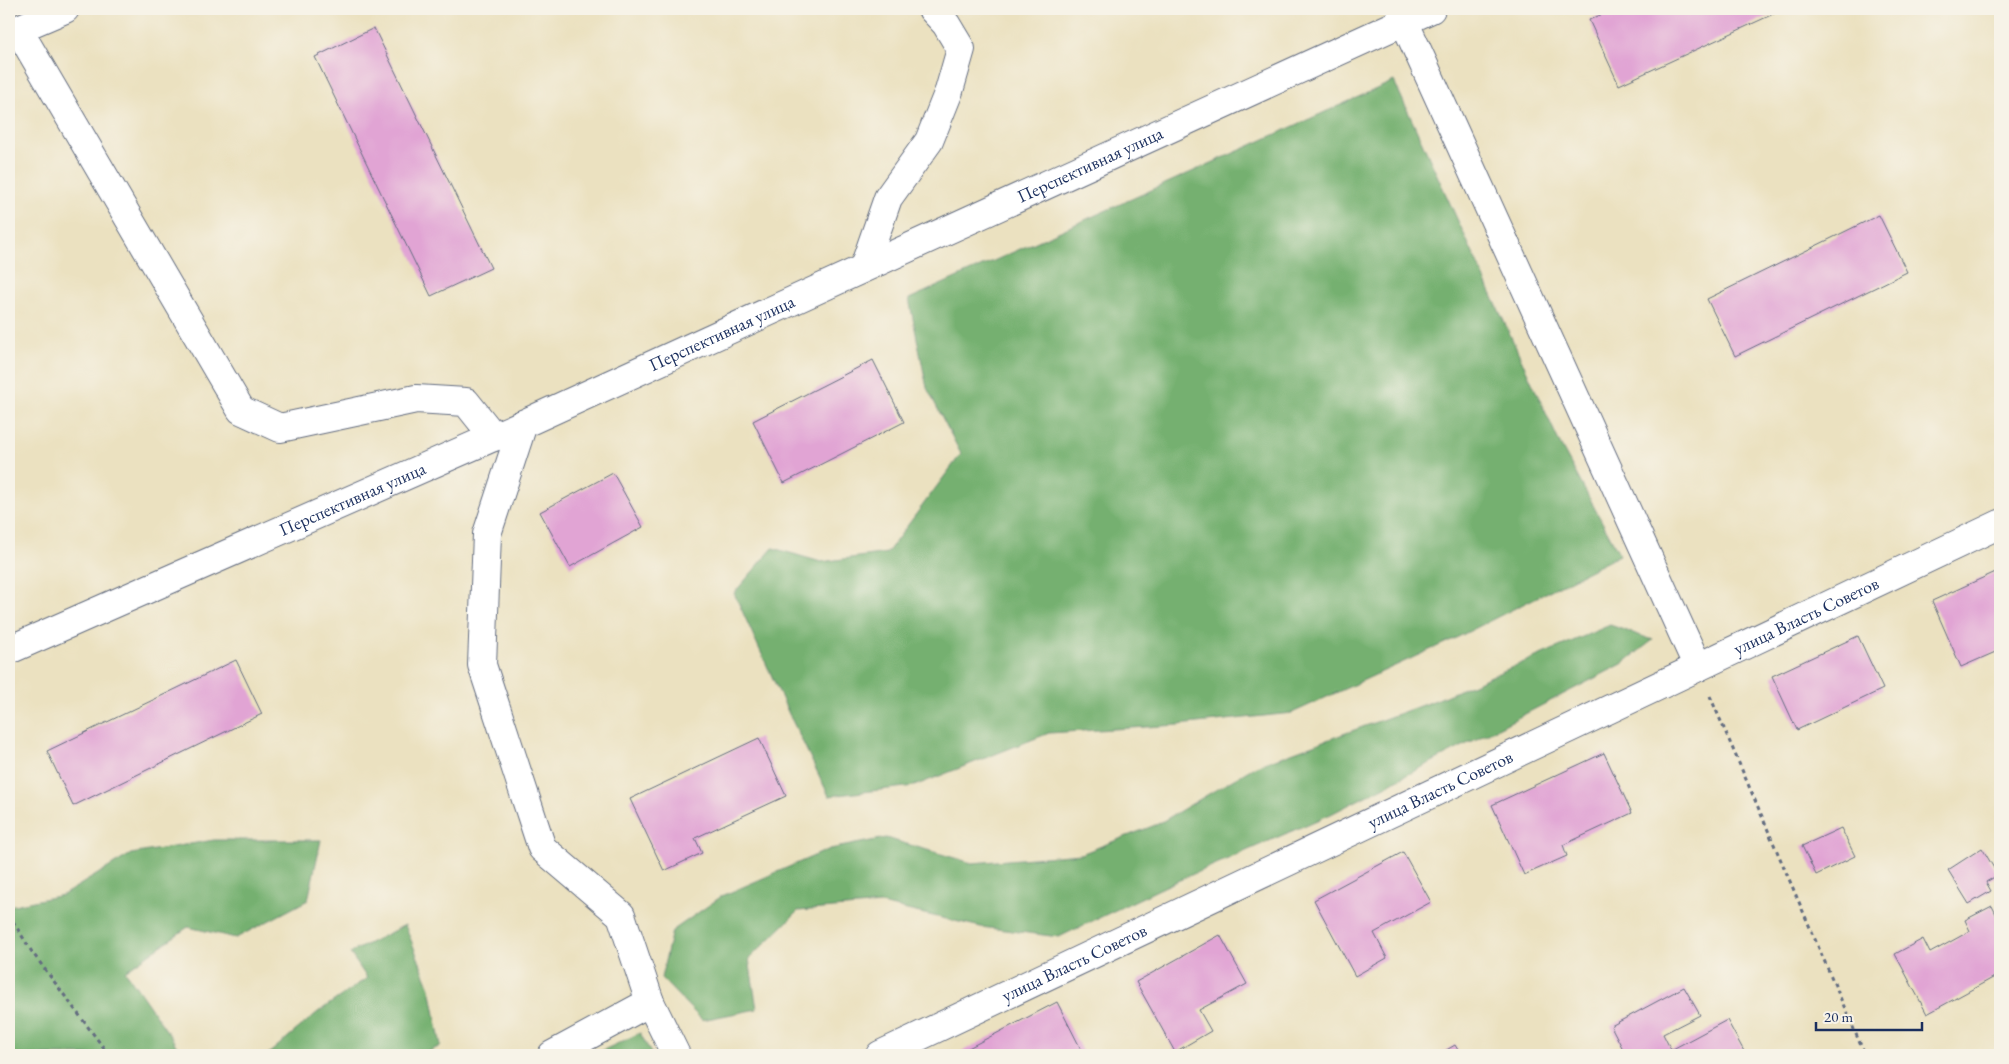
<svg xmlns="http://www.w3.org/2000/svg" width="2009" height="1064" font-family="'EB Garamond',serif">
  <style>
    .forest { fill: #74b06f; stroke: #487066 }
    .building { fill: #e1a4d4 }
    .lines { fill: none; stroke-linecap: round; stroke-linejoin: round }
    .minor-casing { stroke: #646d80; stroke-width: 30 }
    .path { stroke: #646d80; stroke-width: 3; stroke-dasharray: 4 4; stroke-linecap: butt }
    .minor { stroke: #fff; stroke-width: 28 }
    .labels { text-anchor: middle; stroke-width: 5; stroke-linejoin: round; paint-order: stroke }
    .street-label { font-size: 18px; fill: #1b2f5e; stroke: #f7f3e8 }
  </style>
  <rect width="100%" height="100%" fill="#f7f3e8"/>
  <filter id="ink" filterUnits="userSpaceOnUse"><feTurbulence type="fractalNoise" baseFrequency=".02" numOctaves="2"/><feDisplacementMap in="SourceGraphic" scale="10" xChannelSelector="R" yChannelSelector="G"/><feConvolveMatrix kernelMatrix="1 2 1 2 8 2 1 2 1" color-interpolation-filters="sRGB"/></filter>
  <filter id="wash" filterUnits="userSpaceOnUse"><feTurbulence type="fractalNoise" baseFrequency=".0096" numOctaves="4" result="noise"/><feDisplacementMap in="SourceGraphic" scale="20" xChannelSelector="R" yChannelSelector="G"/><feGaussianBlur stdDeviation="1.12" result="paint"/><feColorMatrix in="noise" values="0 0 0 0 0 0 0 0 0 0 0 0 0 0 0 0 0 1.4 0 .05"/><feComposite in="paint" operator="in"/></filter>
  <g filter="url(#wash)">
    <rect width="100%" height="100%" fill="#ebe1c0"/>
    <path class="forest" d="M1394 81 1561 446 1620 555 1458 637 1292 713 1178 725 1049 733 914 786 829 796 789 714 734 593 773 548 821 562 887 553 961 454 927 388 909 299Z
      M1610 625 1653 640 1622 664 1331 814 1168 885 1059 937 981 927 881 904 798 911 749 959 757 1009 702 1020 661 978 672 931 722 896 830 849 886 838 972 863 1081 854 1158 824 1256 766 1436 700Z
      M214 840H321L308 900 236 938 188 927 125 971 173 1040 181 1055H9V906L63 895 131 854Z
      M405 925 430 988 441 1046 420 1055H267L318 1012 367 978 350 953Z
      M640 1033 652 1055H593Z"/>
    <g id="blocks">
      <path class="building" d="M1614 9H1781L1782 10 1619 85 1589 20Z
        M374 28 491 268 431 296 315 57Z
        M1879 215 1907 272 1735 356 1707 299Z
        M873 360 904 422 784 483 753 421Z
        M613 473 643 527 570 567 540 512Z
        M2000 570V650L1961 667 1932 601Z
        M1858 636 1883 689 1797 730 1772 676Z
        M236 660 262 714 73 806 47 751Z
        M759 738 786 796 695 838 702 853 664 871 630 799Z
        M1604 753 1632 813 1563 845 1567 856 1524 875 1492 805Z
        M1841 828 1855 856 1816 875 1802 846Z
        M1982 848 1998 875 1986 882 1991 891 1969 904 1948 870Z
        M1403 852 1431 902 1374 933 1387 958 1355 976 1314 900Z
        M1992 906 2000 922V974L1927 1014 1895 954 1923 939 1930 953 1970 931 1965 920Z
        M1220 935 1247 984 1199 1010 1211 1031 1175 1052 1136 982Z
        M1684 987 1700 1015 1663 1034 1671 1050 1727 1020 1746 1055H1646L1644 1052 1639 1055H1626L1611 1026Z
        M1057 1002 1084 1055H955Z
        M1455 1045 1461 1055H1438Z"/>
    </g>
  </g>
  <g filter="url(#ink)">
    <use href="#blocks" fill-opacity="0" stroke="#646d80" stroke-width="1"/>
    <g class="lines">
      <defs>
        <g id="minor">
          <path d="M1401 9 1404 21 1698 667"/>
          <path d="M18 29 241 410 280 428 416 399 466 402 494 437"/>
          <path d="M9 33 65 9"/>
          <path d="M864 267 888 198 929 141 949 91 961 49 946 24 932 9"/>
          <path d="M523 424 487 534 482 665 542 848 621 915 650 1002 676 1055"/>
          <path id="s1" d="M9 650 523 424 1431 9"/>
          <path d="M552 1055 650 1002"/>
          <path id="s2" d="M880 1055 2000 524"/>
        </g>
      </defs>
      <use href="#minor" class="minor-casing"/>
      <path class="path" d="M1710 696 1865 1055
        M9 915 32 952 109 1055"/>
      <use href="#minor" class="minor"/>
    </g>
  </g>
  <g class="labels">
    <g class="street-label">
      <text dy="6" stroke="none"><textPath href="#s1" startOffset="1185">Перспективная улица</textPath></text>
      <text dy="6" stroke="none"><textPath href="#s1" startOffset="780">Перспективная улица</textPath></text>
      <text dy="6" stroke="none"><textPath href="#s1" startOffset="375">Перспективная улица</textPath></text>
      <text dy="6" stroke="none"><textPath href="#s2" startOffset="1025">улица Власть Советов</textPath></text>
      <text dy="6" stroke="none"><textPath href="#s2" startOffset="620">улица Власть Советов</textPath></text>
      <text dy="6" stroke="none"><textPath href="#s2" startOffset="215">улица Власть Советов</textPath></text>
    </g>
  </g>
  <rect width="2009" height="1064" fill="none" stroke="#f7f3e8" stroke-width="30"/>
  <path d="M1816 1022v8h106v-8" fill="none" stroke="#1b2f5e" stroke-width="2.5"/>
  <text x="1824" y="1022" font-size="15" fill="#1b2f5e" stroke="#f7f3e8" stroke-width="4" paint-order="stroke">20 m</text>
</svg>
